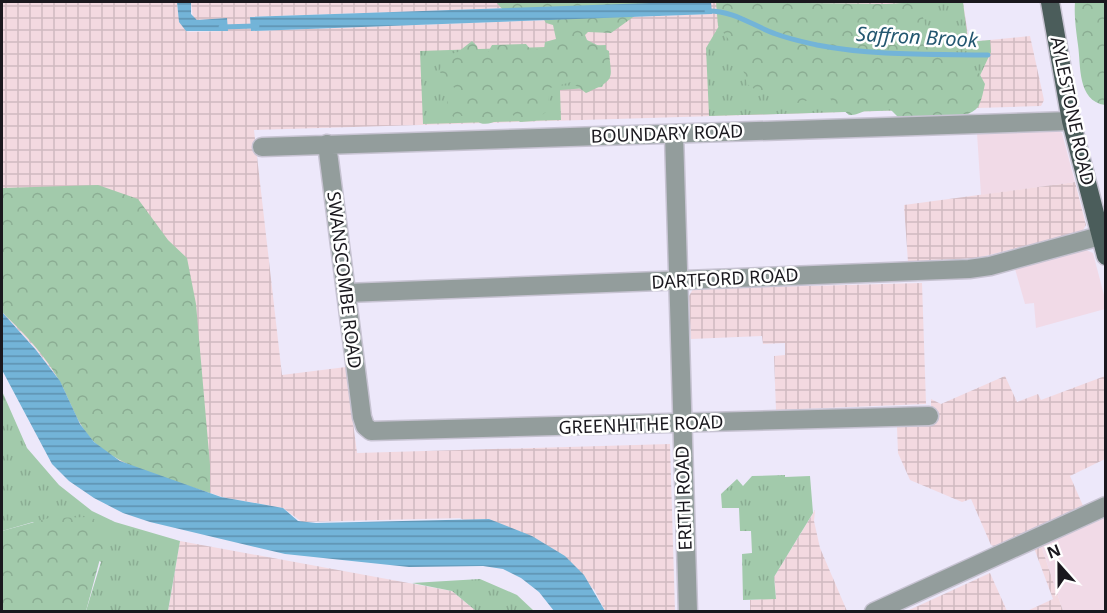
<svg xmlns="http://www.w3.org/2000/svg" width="1107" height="613" font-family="'Noto Sans',sans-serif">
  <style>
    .commercial { fill: #f1dae7 }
    .industrial { fill: url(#industrial-grid) }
    .grass { fill: url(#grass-tufts) }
    .forest { fill: url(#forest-crowns) }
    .water { fill: url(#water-rules) }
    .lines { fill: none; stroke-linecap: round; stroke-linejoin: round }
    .stream { stroke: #73b4d8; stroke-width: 5 }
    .minor-casing { stroke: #c7c3d2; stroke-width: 21 }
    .major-casing { stroke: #c7c3d2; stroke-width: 21 }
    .minor { stroke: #939d9c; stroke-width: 18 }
    .major { stroke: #4b5d5b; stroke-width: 18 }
    .labels { text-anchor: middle; stroke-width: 5; stroke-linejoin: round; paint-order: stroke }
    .street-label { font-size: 18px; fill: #1a181e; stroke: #fff }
    .water-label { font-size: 20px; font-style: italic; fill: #235770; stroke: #fff }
  </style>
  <defs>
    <pattern id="industrial-grid" width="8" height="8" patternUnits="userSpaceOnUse" patternTransform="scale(1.5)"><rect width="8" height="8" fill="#f3d9e0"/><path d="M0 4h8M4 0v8" fill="none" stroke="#d0bac0"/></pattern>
    <pattern id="grass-tufts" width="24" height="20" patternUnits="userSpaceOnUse" patternTransform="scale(1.5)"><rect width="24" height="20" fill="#a2caab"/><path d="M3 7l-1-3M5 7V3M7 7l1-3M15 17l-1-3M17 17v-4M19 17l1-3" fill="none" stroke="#8bad93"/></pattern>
    <pattern id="forest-crowns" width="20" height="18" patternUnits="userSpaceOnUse" patternTransform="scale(1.5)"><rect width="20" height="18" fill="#a2caab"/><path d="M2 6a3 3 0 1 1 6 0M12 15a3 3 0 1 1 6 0" fill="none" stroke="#8bad93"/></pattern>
    <pattern id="water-rules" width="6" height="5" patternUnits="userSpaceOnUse" patternTransform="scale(1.5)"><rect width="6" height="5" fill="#73b4d8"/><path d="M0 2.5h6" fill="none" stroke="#5e91af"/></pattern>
  </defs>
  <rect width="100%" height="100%" fill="#ede8fa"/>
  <path class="commercial" d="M1055 129 1062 133 1075 182 981 195 977 133Z
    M1086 250 1093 253 1105 299V309L1036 328 1034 303 1025 304 1015 269Z
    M1105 518V611H1063L1041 545Z"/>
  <path class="industrial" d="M2 2H177L178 14 186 31 190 32 227 31V18L197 20 193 18 191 2H679L250 17 251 31 711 14V2H963L969 42 1030 36 1044 100 1041 106 254 130 282 375 346 367 357 453 670 444 675 611H605L594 589 460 518 302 522 283 508 222 497 120 461 80 424 60 381 36 349 2 312Z
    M1075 182 1086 225 1082 232 977 258 908 262 904 205Z
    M922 283 926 404 776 410 774 356 785 355V343L763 344 762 336 691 339 689 296 693 289Z
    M1005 376 1017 402 1038 394 1041 400 1105 376V459L1070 476 1084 508 998 547 991 545 971 499 962 502 910 480 898 453 897 427 931 426V399L941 404Z
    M815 510 814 521 820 548 847 611H750V600L776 598 774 577Z
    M180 541 452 591 476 611 168 612Z
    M1041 545 1063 611 1025 612 1053 599 1034 548Z
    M990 573 1007 611H907Z"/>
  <path class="grass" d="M733 2 788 17 912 2H963L968 42 990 40 991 52 976 84V108L709 116 706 48Z
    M606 45 607 77 602 87 560 90 561 120 423 124 420 51Z
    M2 391 27 448 59 485 92 511 115 522 180 541 168 611H86L101 562 33 522 2 531Z
    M785 475V477L810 476 813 513 774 577 776 599 743 600 742 554 752 553 751 531H740L739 508H722L721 494 737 479 743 486 752 476Z
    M480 579 517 595 534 611H476L452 591 412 583Z"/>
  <path class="forest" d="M496 2H696L659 16 636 15 611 33 588 32 585 35 587 40 609 51C611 79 617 79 586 93L571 82 550 88 547 111 535 121 520 122 513 115C502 116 492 127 480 123 477 121 472 117 468 115L454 117 447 113V101L457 100 458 92 439 71 447 55 458 52 472 41 477 46 479 54 488 52 492 45 526 44 531 50 544 49 545 42 556 39 553 25 546 23 543 18 503 10Z
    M716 2 886 4 928 2 919 7C923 14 927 34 931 39 947 55 953 50 962 75L979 73 985 84C983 92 982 100 978 107 967 122 920 119 901 120L886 105C869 104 864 115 849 115L828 97 814 95 806 101 789 105 778 100 770 93 756 90 747 84 738 51 718 26Z
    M1075 2H1105V105C1077 101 1081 65 1078 45 1076 29 1074 17 1075 2Z
    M98 185 138 199 168 240 187 258 196 304 210 465V493C174 481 121 468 94 442 77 425 71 402 60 382 46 356 23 332 2 312V188Z
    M91 517 108 529 86 611H2V531L49 518Z"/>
  <path class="water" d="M177 2H191V14L197 20 227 18 228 31H186L179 22Z
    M679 2H711L712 14 251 31 250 17Z
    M2 312 36 350 60 381 80 424 94 442 120 461 221 497 283 508 298 521 316 523 489 519 532 536 565 556 584 575 605 611H554L539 592 521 578 503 569 483 566 409 567 285 554 150 522 123 513 94 498 69 481 52 464 2 370Z"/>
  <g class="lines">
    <path class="stream" d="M707 11C733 10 753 26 776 34 789 39 804 42 817 45 873 56 930 54 988 55
      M221 27 257 26"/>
    <defs>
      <path id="minor" d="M674 134 688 612
        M327 144 362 417 365 426 371 431 929 416
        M262 147 1071 121
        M346 293 969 269 990 266 1100 236
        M874 612 1106 506"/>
      <path id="major" d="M1050 2 1071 121 1106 256"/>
    </defs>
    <use href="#minor" class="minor-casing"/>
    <use href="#major" class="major-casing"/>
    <use href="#minor" class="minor"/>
    <use href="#major" class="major"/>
  </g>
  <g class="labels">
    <g class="street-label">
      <text transform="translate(1072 111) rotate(78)" y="6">AYLESTONE ROAD</text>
      <text transform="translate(667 134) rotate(-2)" y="6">BOUNDARY ROAD</text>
      <text transform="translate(725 279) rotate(-3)" y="6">DARTFORD ROAD</text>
      <text transform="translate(344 280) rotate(83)" y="6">SWANSCOMBE ROAD</text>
      <text transform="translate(641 425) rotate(-2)" y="6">GREENHITHE ROAD</text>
      <text transform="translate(684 498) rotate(-92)" y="6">ERITH ROAD</text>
    </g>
    <g class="water-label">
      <text transform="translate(917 37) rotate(3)" y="7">Saffron Brook</text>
    </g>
  </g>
  <rect width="1107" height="613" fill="none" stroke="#1a181e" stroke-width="6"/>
  <g transform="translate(1059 565) rotate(339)" stroke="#ffffff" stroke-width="4.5" paint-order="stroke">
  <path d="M0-4.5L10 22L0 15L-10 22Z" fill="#1a181e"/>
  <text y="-9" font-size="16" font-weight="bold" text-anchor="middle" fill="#1a181e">N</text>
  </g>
</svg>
